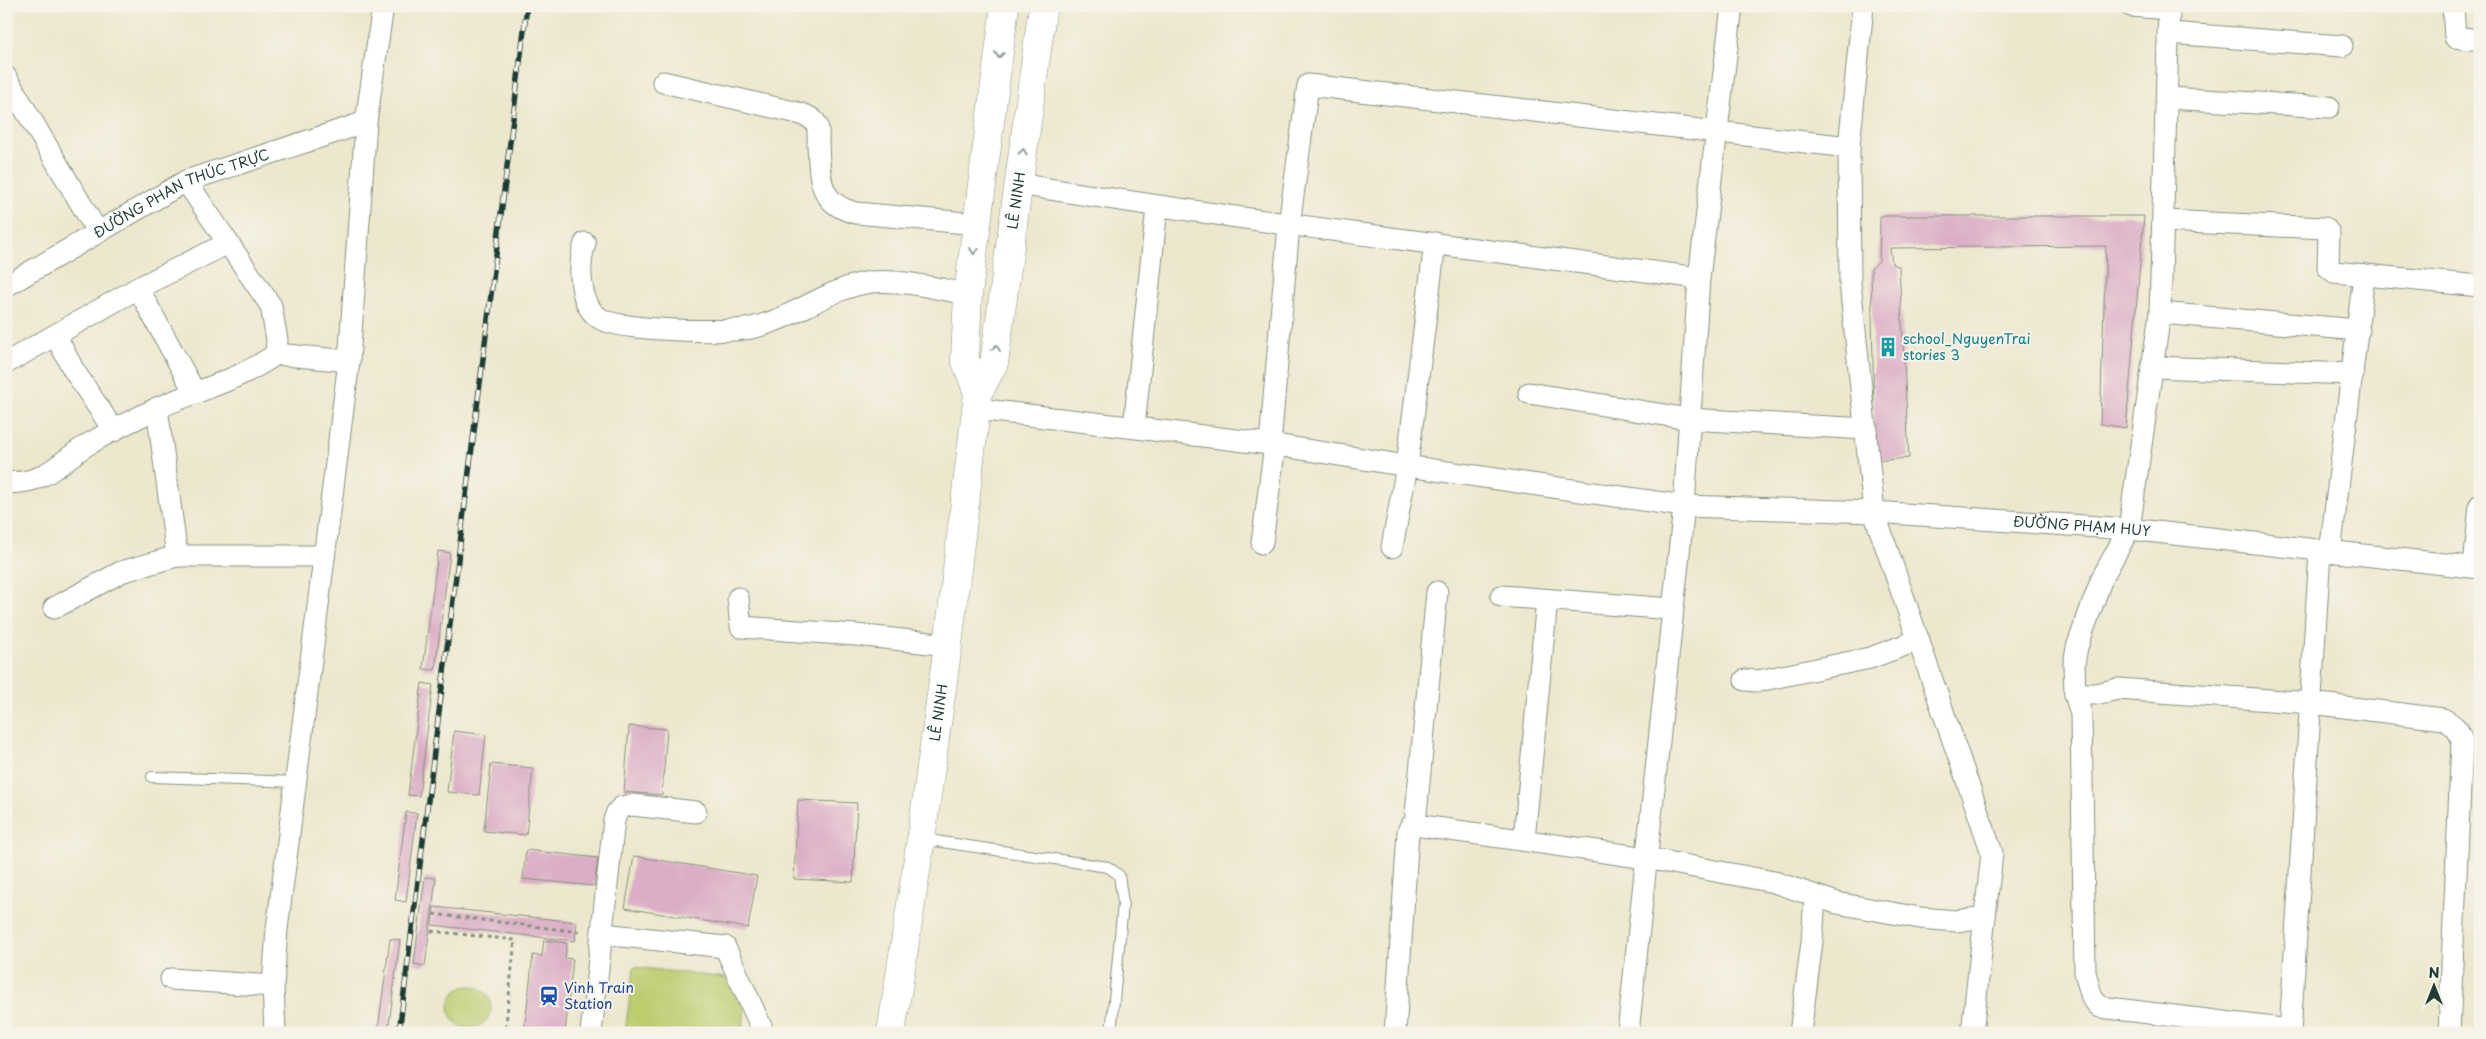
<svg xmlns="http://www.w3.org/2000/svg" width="2486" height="1039" font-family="'Playpen Sans',sans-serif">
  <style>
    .green { fill: #bccd70; stroke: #6e8552 }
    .building { fill: #dbadc6 }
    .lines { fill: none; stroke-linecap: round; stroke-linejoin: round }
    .lane-casing { stroke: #869280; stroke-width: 12 }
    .street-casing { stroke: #869280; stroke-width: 23 }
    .secondary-casing { stroke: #869280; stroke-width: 29 }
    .path { stroke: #869280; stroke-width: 3; stroke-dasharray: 4 4; stroke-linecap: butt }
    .lane { stroke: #fff; stroke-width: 10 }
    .street { stroke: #fff; stroke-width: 21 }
    .secondary { stroke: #fff; stroke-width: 28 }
    .rail-casing { stroke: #1f3d34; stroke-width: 5.5 }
    .rail { stroke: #f7f3e8; stroke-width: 4; stroke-dasharray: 11; stroke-linecap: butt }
    .oneway { stroke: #8f9e9a }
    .labels { text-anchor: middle; stroke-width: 4; stroke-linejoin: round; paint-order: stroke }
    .street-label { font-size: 14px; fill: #1f3d34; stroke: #f7f3e8 }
    .culture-label { font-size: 14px; fill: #0d838f; stroke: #f7f3e8; text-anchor: start }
    .transit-label { font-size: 14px; fill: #164399; stroke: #f7f3e8; text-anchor: start }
  </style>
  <rect width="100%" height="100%" fill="#f7f3e8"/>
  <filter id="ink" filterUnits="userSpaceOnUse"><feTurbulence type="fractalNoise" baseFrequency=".02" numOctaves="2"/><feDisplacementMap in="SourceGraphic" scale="10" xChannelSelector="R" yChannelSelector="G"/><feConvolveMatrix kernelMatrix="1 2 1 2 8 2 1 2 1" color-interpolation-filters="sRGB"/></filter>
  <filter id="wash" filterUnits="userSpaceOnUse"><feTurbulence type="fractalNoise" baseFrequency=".0096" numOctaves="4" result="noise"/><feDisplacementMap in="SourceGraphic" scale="20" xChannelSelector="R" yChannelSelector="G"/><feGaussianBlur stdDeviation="1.12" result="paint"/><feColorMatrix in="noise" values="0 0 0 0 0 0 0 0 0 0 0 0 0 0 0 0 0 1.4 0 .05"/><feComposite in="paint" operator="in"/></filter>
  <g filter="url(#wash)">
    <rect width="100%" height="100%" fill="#ece7cd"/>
    <path class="green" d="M634 967 726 978 745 1009 742 1033 625 1032Z
      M449 1007a21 21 0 1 1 42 0a21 21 0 1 1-42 0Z"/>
    <g id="blocks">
      <path class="building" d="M1880 216H2144L2126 428 2100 424 2106 246 1890 248 1892 264 1899 266 1909 458 1875 461 1871 269 1879 261Z
        M438 551 450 553 435 670 423 669Z
        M422 683 433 685 419 796 408 795Z
        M629 726 667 729 662 795 624 792Z
        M454 731 486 735 479 795 447 792Z
        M491 764 533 768 526 835 484 831Z
        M798 800 857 803 853 882 794 879Z
        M406 812 417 813 406 902 395 900Z
        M526 850 598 858 594 886 523 879Z
        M634 856 757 876 748 928 625 908Z
        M425 877 436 878 425 966 414 964Z
        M434 907 577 922 575 941 432 925Z
        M390 939 400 940 388 1032 378 1030Z
        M544 940 567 943 565 958 573 959 565 1033H524L533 955 542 956Z"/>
    </g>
  </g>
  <g filter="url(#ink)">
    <use href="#blocks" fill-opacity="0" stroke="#869280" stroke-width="1"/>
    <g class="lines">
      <defs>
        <path id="lane" d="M152 777 297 782
          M922 839 1094 865 1108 867 1119 875 1123 903 1111 1033"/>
        <g id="street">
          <path d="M1863 6 1849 147 1850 283 1874 512 1992 853 1972 1033"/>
          <path d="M2131 6 2169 9"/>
          <path d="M2453 6 2455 37 2480 40"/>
          <path d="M2169 33 2342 46"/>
          <path d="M6 77 97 231"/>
          <path d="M663 82 794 112C802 114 813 117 817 125 819 131 818 138 818 144 820 178 818 204 856 213L977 224"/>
          <path d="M2167 98 2329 107"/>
          <path d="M1018 184C1244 221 1472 248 1699 278"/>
          <path d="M2163 221 2325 228 2329 233 2328 267 2334 272 2480 286"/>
          <path d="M585 243C578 265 578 306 601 319 621 331 726 333 751 328 794 319 827 288 871 282 902 279 937 289 968 294"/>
          <path id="s1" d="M6 286 186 181 366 122"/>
          <path d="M138 288 195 393"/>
          <path d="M2160 313 2359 330"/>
          <path d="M56 336 73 369 114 431"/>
          <path d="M276 354 349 361"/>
          <path d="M6 363 138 288 228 243"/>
          <path d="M2152 367 2353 374"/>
          <path d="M1529 393 1689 419 1867 429"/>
          <path d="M157 408 177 556"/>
          <path id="s2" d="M977 409 1270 444 1407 466 1684 506 1874 512 2129 529 2480 568"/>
          <path d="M1134 427 1157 207"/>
          <path d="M6 482C43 486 58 463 87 445 109 432 134 419 158 408 197 390 240 380 276 354L277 340 271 306 186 181"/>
          <path d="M1262 543 1274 452 1270 444 1289 225 1308 85 1849 147"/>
          <path d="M1392 547 1407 466 1435 243"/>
          <path d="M2330 553 2364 275"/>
          <path d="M2474 567 2480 505"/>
          <path d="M1501 596 1672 609"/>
          <path d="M738 598 741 627 856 635 948 645"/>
          <path d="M54 608 121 572 177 556H324"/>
          <path d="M1745 680 1758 681 1870 658 1919 640"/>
          <path d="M2075 694 2074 664 2077 647 2102 578 2129 529 2160 313 2169 6"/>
          <path d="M1415 825 1437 592"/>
          <path d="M1524 839 1547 600"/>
          <path d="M603 934 725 947 764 1033"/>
          <path d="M171 979 273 986"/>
          <path d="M2290 1030 2100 1007 2092 998 2085 972 2081 714 2075 694H2095L2118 689 2311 703 2443 719C2454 725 2460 730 2462 742L2449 1033"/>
          <path d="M275 1033 273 986 277 929 349 361 366 122 383 6"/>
          <path d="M591 1033 614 820 617 812 622 807 632 805 696 812"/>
          <path d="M1395 1033 1408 832 1410 827 1415 825 1646 858 1774 882 1837 903 1920 918 1956 921 1985 917"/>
          <path d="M1628 1033 1684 506 1699 278 1732 6"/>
          <path d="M1800 1033 1812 942 1815 896"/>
          <path d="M2290 1033 2320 552"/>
        </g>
        <g id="secondary">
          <path d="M978 393 965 359 968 294 1005 6"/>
          <path id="s3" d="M891 1033 921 839 948 645 978 393 994 363 1043 6"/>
        </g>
      </defs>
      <use href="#lane" class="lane-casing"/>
      <use href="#street" class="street-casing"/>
      <use href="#secondary" class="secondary-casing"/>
      <path class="path" d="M433 914 581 932
        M431 931 515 940 505 1033"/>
      <use href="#lane" class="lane"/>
      <use href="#street" class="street"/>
      <use href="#secondary" class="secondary"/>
      <defs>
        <path id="rail" d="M399 1033 527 6"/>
      </defs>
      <use href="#rail" class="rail-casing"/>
      <use href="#rail" class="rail"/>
    </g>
    <defs><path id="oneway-chevron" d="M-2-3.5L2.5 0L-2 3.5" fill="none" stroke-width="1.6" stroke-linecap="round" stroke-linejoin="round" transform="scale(1.25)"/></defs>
    <g class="oneway">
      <use href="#oneway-chevron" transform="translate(999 55) rotate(97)"/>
      <use href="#oneway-chevron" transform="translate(1023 152) rotate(-82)"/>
      <use href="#oneway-chevron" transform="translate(974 251) rotate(97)"/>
      <use href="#oneway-chevron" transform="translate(996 348) rotate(-82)"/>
    </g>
  </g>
  <defs>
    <symbol id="building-bare" viewBox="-9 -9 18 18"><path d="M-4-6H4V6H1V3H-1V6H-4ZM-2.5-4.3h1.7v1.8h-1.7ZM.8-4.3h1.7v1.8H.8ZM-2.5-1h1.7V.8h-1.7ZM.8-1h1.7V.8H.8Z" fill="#0f9aa8" stroke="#f7f3e8" stroke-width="2.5" paint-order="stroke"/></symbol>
    <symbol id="station-bare" viewBox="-9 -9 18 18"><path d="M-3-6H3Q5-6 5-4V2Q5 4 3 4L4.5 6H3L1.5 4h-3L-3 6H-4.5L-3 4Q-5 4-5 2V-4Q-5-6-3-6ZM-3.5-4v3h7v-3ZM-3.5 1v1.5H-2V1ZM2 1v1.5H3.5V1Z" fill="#1a4fb4" stroke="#f7f3e8" stroke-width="2.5" paint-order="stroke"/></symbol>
  </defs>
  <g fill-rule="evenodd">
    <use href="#building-bare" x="1874" y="333" width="28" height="28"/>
    <use href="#station-bare" x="535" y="982" width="28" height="28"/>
  </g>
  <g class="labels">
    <g class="street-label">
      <text dy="5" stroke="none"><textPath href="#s1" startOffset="199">ĐƯỜNG PHAN THÚC TRỰC</textPath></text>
      <text dy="5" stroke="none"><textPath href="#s3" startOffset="844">LÊ NINH</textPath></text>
      <text dy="5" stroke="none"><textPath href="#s2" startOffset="1112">ĐƯỜNG PHẠM HUY</textPath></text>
      <text dy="5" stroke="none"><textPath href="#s3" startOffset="324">LÊ NINH</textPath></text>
    </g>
    <g class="culture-label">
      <text x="1903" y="344">school_NguyenTrai<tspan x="1903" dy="16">stories 3</tspan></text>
    </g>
    <g class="transit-label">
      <text x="564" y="993">Vinh Train<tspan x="564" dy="16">Station</tspan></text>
    </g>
  </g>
  <rect width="2486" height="1039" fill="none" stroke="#f7f3e8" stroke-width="25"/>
  <g transform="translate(2434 986)" stroke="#f7f3e8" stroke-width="4" paint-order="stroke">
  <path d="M0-4L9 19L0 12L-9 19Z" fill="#1f3d34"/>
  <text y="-8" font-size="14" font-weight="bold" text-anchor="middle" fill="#1f3d34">N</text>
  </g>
</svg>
